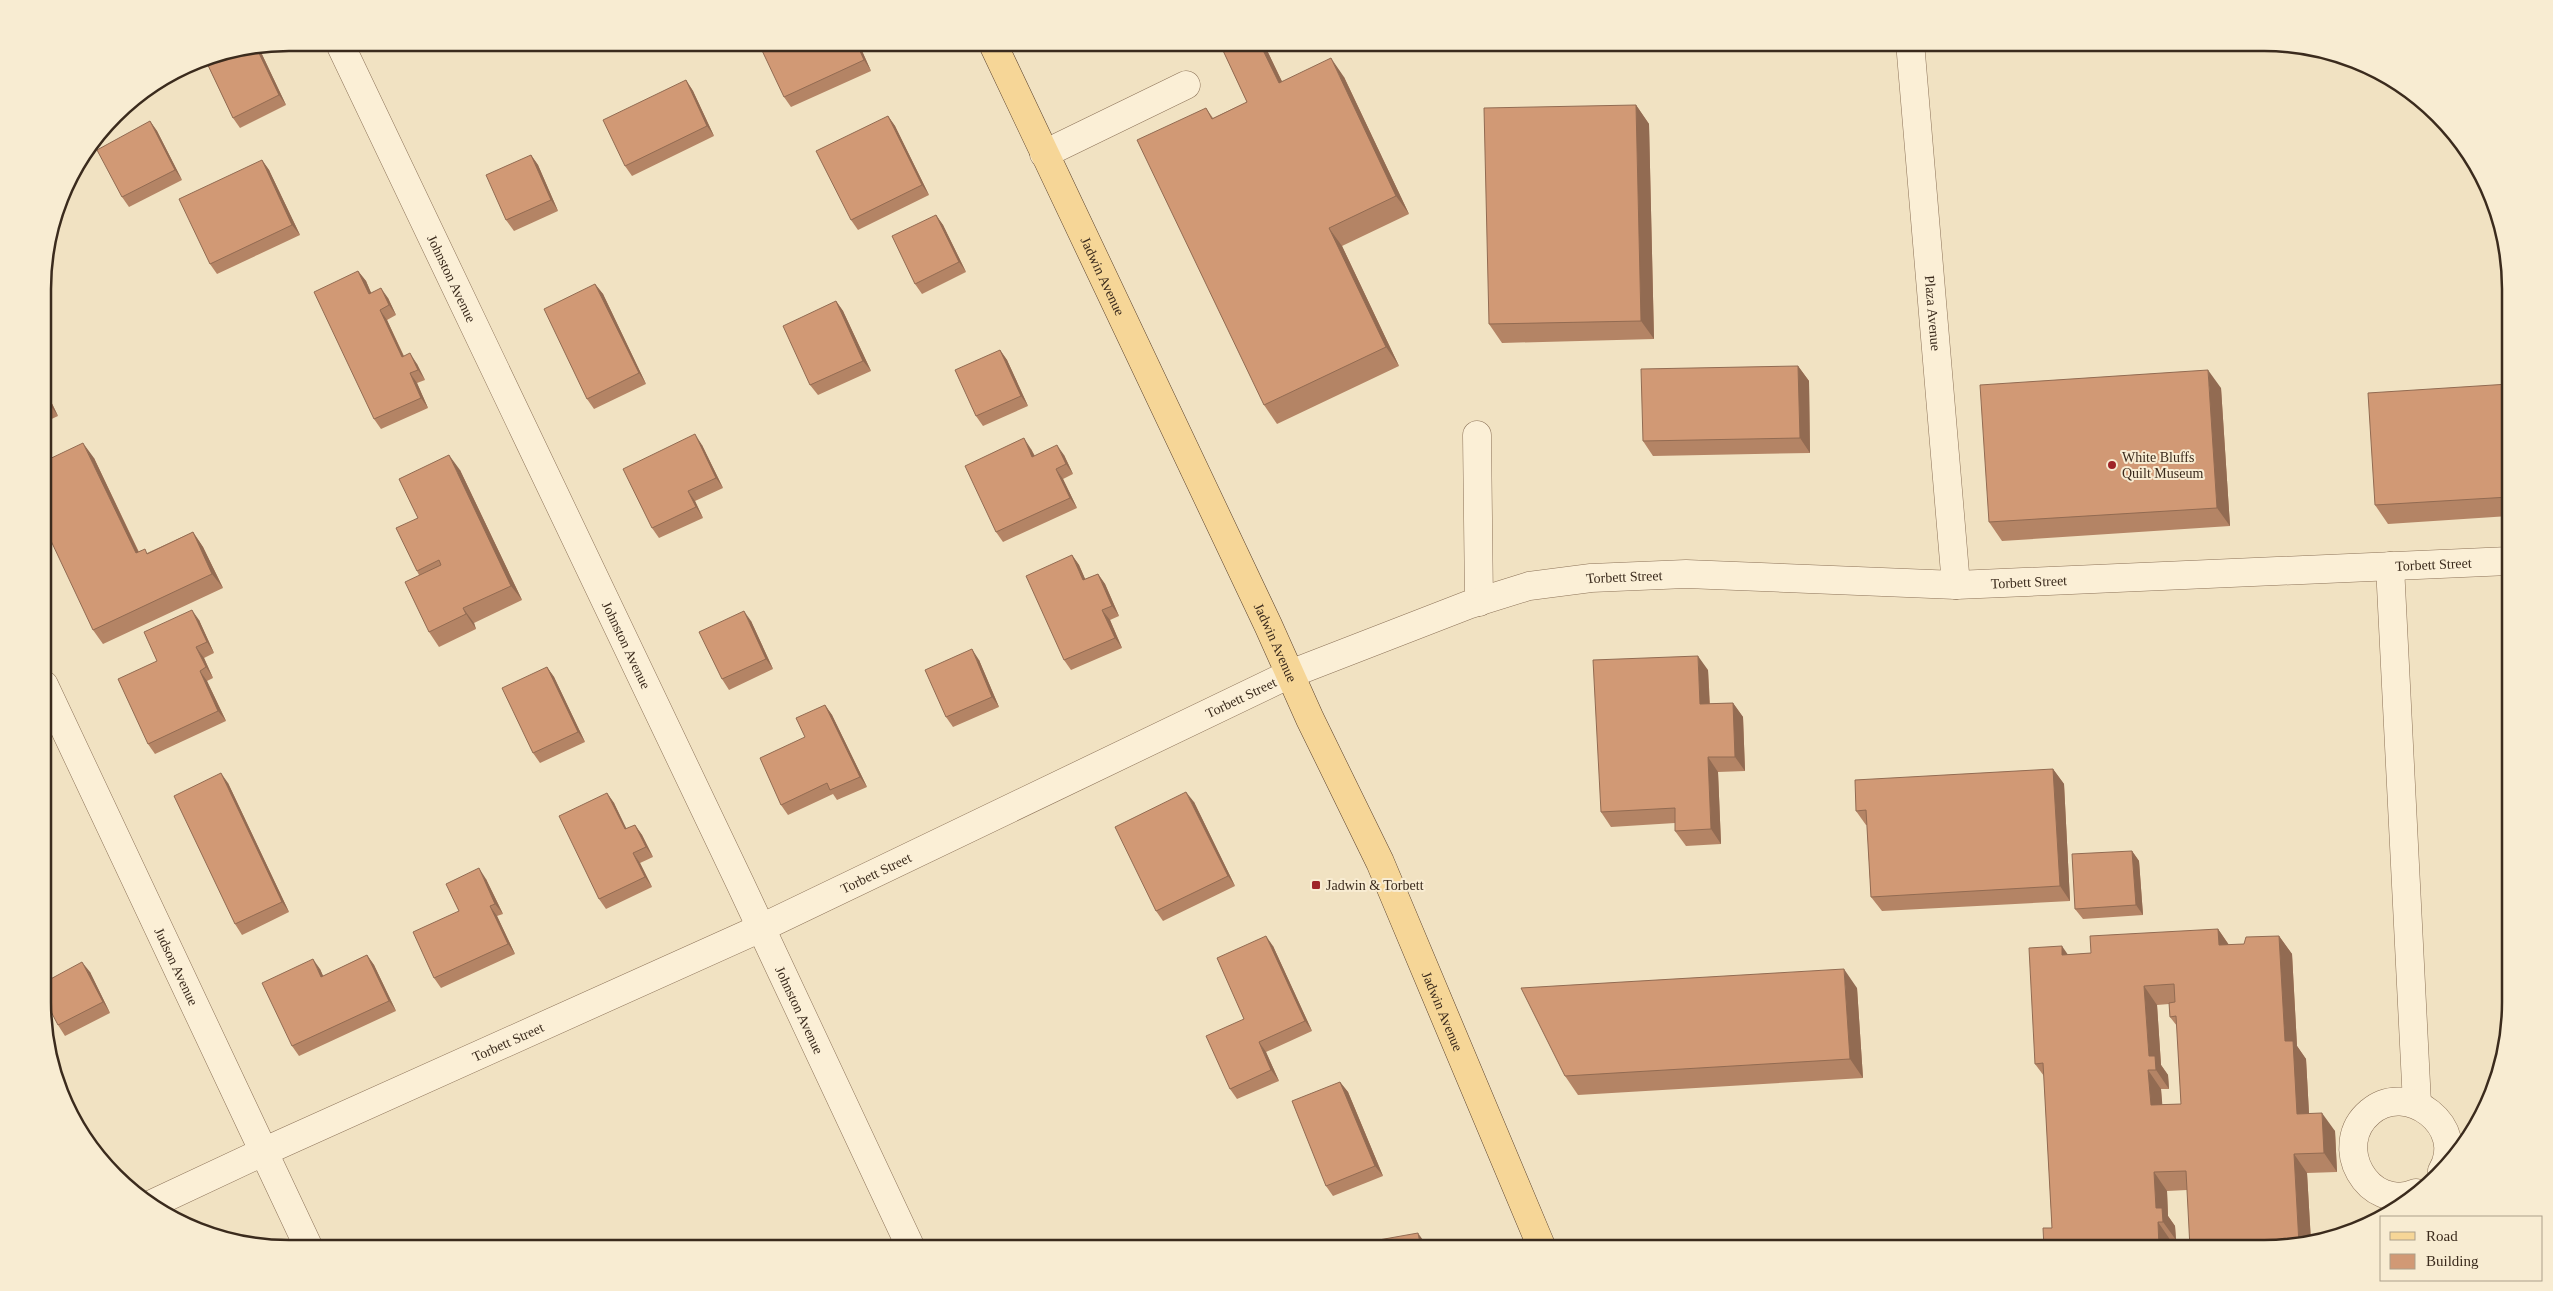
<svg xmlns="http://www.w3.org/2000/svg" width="2553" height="1291" font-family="Georgia,serif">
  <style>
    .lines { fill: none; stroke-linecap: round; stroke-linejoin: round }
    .minor-casing { stroke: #8c7258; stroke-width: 29 }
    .major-casing { stroke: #59402c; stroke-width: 29 }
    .minor { stroke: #fbefd6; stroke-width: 28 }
    .major { stroke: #f6d697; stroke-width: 28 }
    .wall { fill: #b48465; fill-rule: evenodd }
    .shaded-wall { fill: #926b52 }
    .building { fill: #d19975; stroke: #926b52; fill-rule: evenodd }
    .poi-dot { fill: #9f2428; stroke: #f8ecd2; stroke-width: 2 }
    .labels { text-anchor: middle; stroke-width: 4; stroke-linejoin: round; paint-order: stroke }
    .street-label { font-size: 14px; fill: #3b2b1d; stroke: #f8ecd2 }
    .poi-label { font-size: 14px; fill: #3b2b1d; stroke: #f8ecd2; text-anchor: start }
    .rim { fill: none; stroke: #3b2b1d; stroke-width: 2.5 }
  </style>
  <rect width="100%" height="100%" fill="#f1e2c2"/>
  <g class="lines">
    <defs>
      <g id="minor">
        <path id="s1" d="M339 42 740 883 911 1248"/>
        <path id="s2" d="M1910 42 1956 585"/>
        <path d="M1044 154 1186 85"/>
        <path d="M1477 435 1479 602"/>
        <path d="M2390 566 2417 1104"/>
        <path id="s3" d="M44 685 309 1248"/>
        <path d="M2416 1193C2368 1213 2330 1145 2370 1112 2407 1080 2468 1127 2442 1171"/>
        <path id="s4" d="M152 1204 263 1152 761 928 1290 674 1468 605 1529 586 1591 578 1686 574 1956 585 2509 561"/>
      </g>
      <g id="major">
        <path id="s5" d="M992 42 1268 625 1310 719 1380 862 1542 1248"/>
      </g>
    </defs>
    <use href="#minor" class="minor-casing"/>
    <use href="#major" class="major-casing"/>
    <use href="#minor" class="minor"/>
    <use href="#major" class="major"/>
  </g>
  <path class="wall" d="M858 42 871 71 791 107 784 97Z
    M1219 42H1263L1282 82 1344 77 1409 214 1342 246 1399 366 1277 424 1264 405 1206 108 1213 118 1247 102Z
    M259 48 286 105 240 128 233 118 205 59Z
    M686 80 693 91 714 136 632 176 625 166Z
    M1636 105 1649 124 1654 339 1502 343 1489 324Z
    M888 116 895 126 929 195 858 230 851 220Z
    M150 121 157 131 182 180 129 207 122 197Z
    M531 155 538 165 558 211 514 231 506 220Z
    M262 160 269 170 300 235 217 274 210 264Z
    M936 215 943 225 966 272 922 294 915 284Z
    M358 271 366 281 371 293 388 298 396 315 387 320 404 356 417 364 425 380 417 383 428 408 381 429 374 419Z
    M595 284 603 294 646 384 594 409 587 399Z
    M836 301 843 311 871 371 818 395 810 385Z
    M1000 350 1007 360 1028 406 983 426 976 416Z
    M1798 366 1809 381 1810 453 1653 456 1643 441Z
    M2509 384V516L2388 524 2375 505Z
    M43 385 58 416 43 423Z
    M2221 388 2230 526 2002 541 1989 522Z
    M702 445 723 488 695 501 703 518 659 538 652 528Z
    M1031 449 1035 456 1064 455 1073 474 1063 479 1077 508 1003 542 996 532Z
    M94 458 139 552 147 553 193 532 203 547 223 588 103 644 93 630Z
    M460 470 522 600 474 623 476 629 439 647 429 632 419 575 417 571 418 518Z
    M1072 555 1079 565 1085 579 1098 574 1105 584 1119 616 1110 620 1122 648 1071 670 1064 660Z
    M199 620 214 653 204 658 213 678 207 681 226 721 155 754 148 744Z
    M751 621 773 669 729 690 722 679Z
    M979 660 999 707 953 727 946 717Z
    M547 667 554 677 585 742 540 763 533 753Z
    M1708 670 1710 704 1733 703 1743 717 1745 771 1718 772 1721 844 1686 846 1675 831V823L1611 827 1601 812Z
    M825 705 832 715 867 787 837 800 833 794 788 815 781 805 805 737Z
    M2053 769 2064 784 2070 901 1882 911 1871 897 1867 825H1866L1856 811Z
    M228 783 289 912 242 935 235 924Z
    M607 793 614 803 626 829 635 825 642 835 653 857 640 863 652 887 606 909 599 899Z
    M1194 802 1235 886 1163 921 1156 911Z
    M2132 851 2139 861 2143 915 2083 919 2075 909Z
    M44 870 50 882 44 885Z
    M486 879 503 914 497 916 515 954 441 988 434 978 459 911Z
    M2218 929 2229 945 2244 944 2279 936 2292 954 2297 1046 2306 1059 2309 1113 2335 1131 2337 1172 2307 1173 2311 1242 2280 1248 2187 1190 2167 1191 2168 1216 2175 1226 2176 1240 2171 1241 2052 1228 2044 1076 2035 1064 2067 955 2091 953ZM2169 1004 2170 1017 2177 1026 2181 1104 2162 1105 2161 1089H2169L2168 1075 2161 1065 2157 1005Z
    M1273 946 1312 1031 1266 1052 1279 1081 1237 1099 1230 1089 1244 1019Z
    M367 955 374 965 396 1011 299 1056 292 1046 320 969 323 976Z
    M90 972 110 1013 65 1036 58 1025Z
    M1857 988 1863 1078 1578 1095 1565 1076Z
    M1340 1082 1348 1092 1383 1176 1333 1196 1326 1186Z"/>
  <path class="shaded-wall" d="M856 42H858L871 71 864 60Z
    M1259 42H1263L1292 102 1279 83Z
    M259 48 286 105 279 95 257 49Z
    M1331 58 1344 77 1409 214 1396 196Z
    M686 80 693 91 714 136 707 126Z
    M1636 105 1649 124 1654 339 1641 321Z
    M888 116 895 126 929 195 922 185Z
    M150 121 157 131 182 180 175 170Z
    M531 155 538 165 558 211 551 200Z
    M262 160 269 170 300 235 292 225Z
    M936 215 943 225 966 272 959 262Z
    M1329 228 1342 246 1399 366 1386 347Z
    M358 271 366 281 376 304 369 294Z
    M595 284 603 294 646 384 639 373Z
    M381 288 388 298 396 315 389 305Z
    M836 301 843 311 871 371 863 361Z
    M380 310 387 320 409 368 402 357Z
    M1000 350 1007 360 1028 406 1021 396Z
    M410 353 417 364 425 380 418 370Z
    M1798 366 1809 381 1810 453 1800 438Z
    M2208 370 2221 388 2230 526 2217 508Z
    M410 373 417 383 428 408 421 398Z
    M43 385 58 416 51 406 43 390Z
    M695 434 702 445 723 488 716 478Z
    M1024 438 1031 449 1040 467 1032 457Z
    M83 443 94 458 146 568 136 553Z
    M1057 445 1064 455 1073 474 1066 464Z
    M449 455 460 470 522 600 511 586Z
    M1056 469 1063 479 1077 508 1070 498Z
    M688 491 695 501 703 518 696 507Z
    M193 532 203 547 223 588 212 574Z
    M1072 555 1079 565 1090 590 1083 580Z
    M1098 574 1105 584 1119 616 1112 606Z
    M463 608 474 623 476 629 466 614Z
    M192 610 199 620 214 653 207 642Z
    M1102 610 1110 620 1122 648 1115 638Z
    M744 611 751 621 773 669 766 659Z
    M196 647 204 658 213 678 206 667Z
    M972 649 979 660 999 707 992 697Z
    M1698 656 1708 670 1710 719 1700 704Z
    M547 667 554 677 585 742 578 732Z
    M200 671 207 681 226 721 218 711Z
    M1733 703 1743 717 1745 771 1735 757Z
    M825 705 832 715 867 787 860 777Z
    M1708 757 1718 772 1721 844 1711 829Z
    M2053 769 2064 784 2070 901 2060 886Z
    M221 773 228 783 289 912 282 902Z
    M1186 792 1194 802 1235 886 1228 876Z
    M607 793 614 803 632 840 625 829Z
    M635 825 642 835 653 857 646 847Z
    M2132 851 2139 861 2143 915 2136 905Z
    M633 853 640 863 652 887 645 877Z
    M479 868 486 879 503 914 495 904Z
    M44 870 50 882 44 874Z
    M490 906 497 916 515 954 508 944Z
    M2218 929 2231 948 2219 945Z
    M1266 936 1273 946 1312 1031 1305 1021Z
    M2279 936 2292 954 2297 1046 2306 1059 2310 1132 2297 1114 2285 1041Z
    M2062 946 2075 965 2062 955Z
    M367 955 374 965 396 1011 389 1001Z
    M313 959 320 969 328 987 321 977Z
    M82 962 90 972 110 1013 103 1002Z
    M1844 969 1857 988 1863 1078 1850 1059Z
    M2144 986 2157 1005 2161 1065 2168 1075 2169 1089 2156 1070 2149 1056Z
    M1259 1042 1266 1052 1279 1081 1271 1070Z
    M2148 1070 2161 1089 2164 1124 2151 1105Z
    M1340 1082 1348 1092 1383 1176 1375 1166Z
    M2322 1113 2335 1131 2337 1172 2324 1153Z
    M2294 1154 2307 1173 2311 1242 2299 1244Z
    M2154 1172 2167 1191 2168 1216 2175 1226 2176 1240 2163 1222 2156 1208Z
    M2158 1222 2171 1241V1248H2159Z
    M1418 1233 1425 1243 1426 1248H1421Z"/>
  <path class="building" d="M758 42H856L864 60 784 97Z
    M1219 42H1259L1279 83 1331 58 1396 196 1329 228 1386 347 1264 405 1137 140 1206 108 1212 119 1247 102Z
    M257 49 279 95 233 118 205 59Z
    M686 80 707 126 625 166 603 120Z
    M1636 105 1641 321 1489 324 1484 108Z
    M888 116 922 185 851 220 816 151Z
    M150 121 175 170 122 197 97 150Z
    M531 155 551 200 506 220 486 175Z
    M262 160 292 225 210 264 179 199Z
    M936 215 959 262 915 284 892 236Z
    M358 271 369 294 381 288 389 305 380 310 402 357 410 353 418 370 410 373 421 398 374 419 314 292Z
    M595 284 639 373 587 399 544 309Z
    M836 301 863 361 810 385 783 326Z
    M1000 350 1021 396 976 416 955 370Z
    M1798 366 1800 438 1643 441 1641 369Z
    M2208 370 2217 508 1989 522 1980 385Z
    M2509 384V497L2375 505 2368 393Z
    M43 390 51 406 43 410Z
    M695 434 716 478 688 491 696 507 652 528 623 469Z
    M1024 438 1032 457 1057 445 1066 464 1056 469 1070 498 996 532 965 466Z
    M83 443 136 553 145 549 147 554 193 532 212 574 93 630 44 526 43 462Z
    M449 455 511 586 463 608 466 614 429 632 405 582 441 565 439 560 417 571 396 528 418 518 399 479Z
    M1072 555 1083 580 1098 574 1112 606 1102 610 1115 638 1064 660 1026 576Z
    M192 610 207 642 196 647 206 667 200 671 218 711 148 744 118 679 157 661 144 632Z
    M744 611 766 659 722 679 699 632Z
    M972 649 992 697 946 717 925 670Z
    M1698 656 1700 704 1733 703 1735 757H1708L1711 829 1675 831V808L1601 812 1593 660Z
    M547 667 578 732 533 753 502 688Z
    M825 705 860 777 830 790 827 783 781 805 760 758 805 737 796 718Z
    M2053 769 2060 886 1871 897 1866 810 1856 811 1855 780Z
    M221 773 282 902 235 924 174 796Z
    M1186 792 1228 876 1156 911 1115 827Z
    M607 793 625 829 635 825 646 847 633 853 645 877 599 899 559 816Z
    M2132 851 2136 905 2075 909 2072 854Z
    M479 868 495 904 490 906 508 944 434 978 413 932 459 911 446 884Z
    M2218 929 2219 945 2244 944 2246 937 2279 936 2285 1041H2293L2297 1114 2322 1113 2324 1153 2294 1154 2299 1244 2280 1248H2190L2186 1171 2154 1172 2156 1208H2162L2163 1222H2158L2159 1248H2044L2043 1228H2052L2043 1063 2035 1064 2029 948 2062 946V955L2091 953 2090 936ZM2174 984 2175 1002 2169 1003 2170 1017 2176 1016 2181 1104 2151 1105 2148 1070H2156L2155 1056H2149L2144 986Z
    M1266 936 1305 1021 1259 1042 1271 1070 1230 1089 1206 1036 1244 1019 1217 958Z
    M367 955 389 1001 292 1046 262 983 313 959 321 977Z
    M82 962 103 1002 58 1025 45 1000V982Z
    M1844 969 1850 1059 1565 1076 1521 988Z
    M1340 1082 1375 1166 1326 1186 1292 1101Z
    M1418 1233 1421 1248H1345V1246Z"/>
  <g class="poi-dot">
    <circle cx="2112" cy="465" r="5"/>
    <rect x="1311" y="880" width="10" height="10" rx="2.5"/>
  </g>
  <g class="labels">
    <g class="street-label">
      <text dy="5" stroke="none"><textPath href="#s5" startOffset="259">Jadwin Avenue</textPath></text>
      <text dy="5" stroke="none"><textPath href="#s1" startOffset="262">Johnston Avenue</textPath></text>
      <text dy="5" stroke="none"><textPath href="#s2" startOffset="272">Plaza Avenue</textPath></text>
      <text dy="5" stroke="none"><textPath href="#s4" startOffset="2416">Torbett Street</textPath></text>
      <text dy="5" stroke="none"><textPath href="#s4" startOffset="1606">Torbett Street</textPath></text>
      <text dy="5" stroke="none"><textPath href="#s4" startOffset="2011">Torbett Street</textPath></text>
      <text dy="5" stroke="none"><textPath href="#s5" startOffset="664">Jadwin Avenue</textPath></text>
      <text dy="5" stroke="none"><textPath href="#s1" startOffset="668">Johnston Avenue</textPath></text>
      <text dy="5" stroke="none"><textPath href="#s4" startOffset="1201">Torbett Street</textPath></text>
      <text dy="5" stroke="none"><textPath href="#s4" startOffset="796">Torbett Street</textPath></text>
      <text dy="5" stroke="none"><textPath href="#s3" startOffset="311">Judson Avenue</textPath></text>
      <text dy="5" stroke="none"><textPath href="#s1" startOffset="1072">Johnston Avenue</textPath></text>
      <text dy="5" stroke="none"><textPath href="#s5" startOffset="1069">Jadwin Avenue</textPath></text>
      <text dy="5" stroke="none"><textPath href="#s4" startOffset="391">Torbett Street</textPath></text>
    </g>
    <g class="poi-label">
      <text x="2122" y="462">White Bluffs<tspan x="2122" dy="16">Quilt Museum</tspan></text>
      <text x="1326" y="890">Jadwin &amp; Torbett</text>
    </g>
  </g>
  <path d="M0 0H2553V1291H0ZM289 51H2264A238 238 0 0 1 2502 289V1002A238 238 0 0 1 2264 1240H289A238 238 0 0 1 51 1002V289A238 238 0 0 1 289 51Z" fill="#f8ecd2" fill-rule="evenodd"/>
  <path class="rim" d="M289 51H2264A238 238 0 0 1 2502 289V1002A238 238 0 0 1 2264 1240H289A238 238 0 0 1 51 1002V289A238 238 0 0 1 289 51Z"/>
  <rect x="2380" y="1216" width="162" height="65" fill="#f8ecd2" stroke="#ac9f8a"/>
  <rect x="2390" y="1232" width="25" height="8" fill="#f6d697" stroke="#ac9f8a"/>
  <text x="2426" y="1241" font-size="15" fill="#3b2b1d">Road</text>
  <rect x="2390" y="1254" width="25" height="15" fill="#d19975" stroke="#ac9f8a"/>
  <text x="2426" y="1266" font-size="15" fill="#3b2b1d">Building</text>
</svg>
